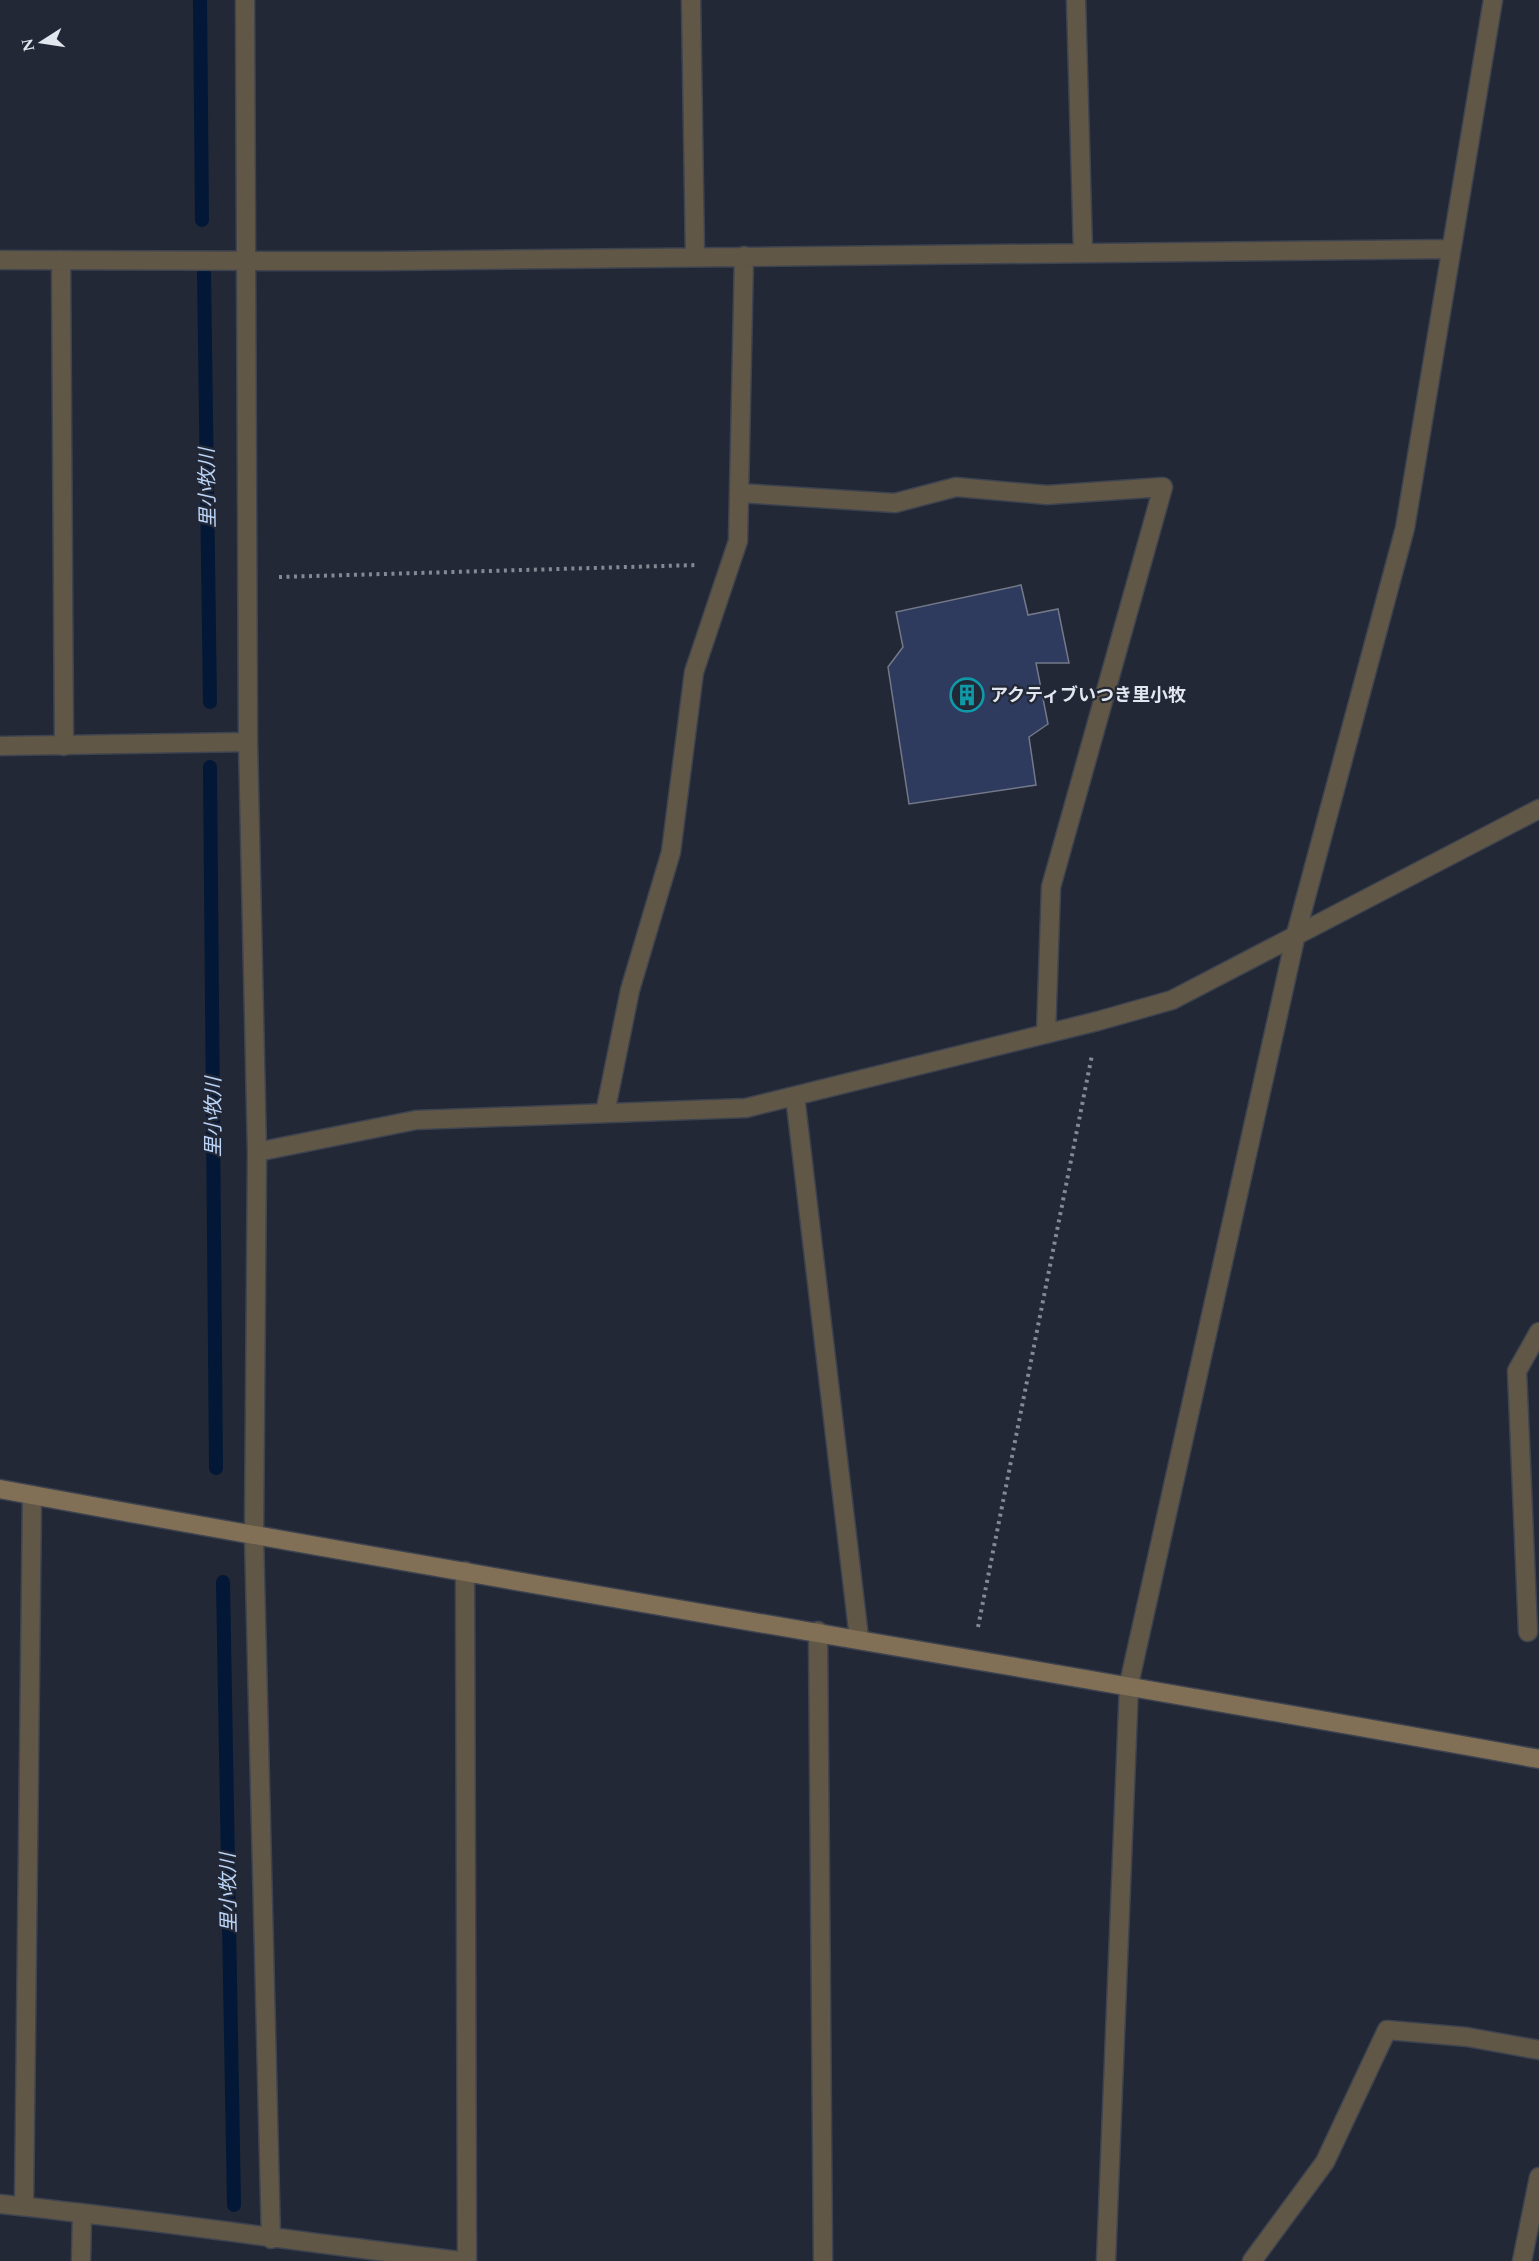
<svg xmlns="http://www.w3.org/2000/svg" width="1539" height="2261" font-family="Spectral,'Noto Sans JP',serif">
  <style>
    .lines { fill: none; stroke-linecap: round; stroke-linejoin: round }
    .stream { stroke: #031836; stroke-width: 14 }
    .building { fill: #2e3a5e; stroke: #737989; stroke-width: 1.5 }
    .street-casing { stroke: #3e4350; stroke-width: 21 }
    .secondary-casing { stroke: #3e4350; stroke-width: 21 }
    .path { stroke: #848994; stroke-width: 4; stroke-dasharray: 3 4.5; stroke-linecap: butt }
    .street { stroke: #615746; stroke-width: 18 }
    .secondary { stroke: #817056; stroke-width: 18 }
    .labels { text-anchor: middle; stroke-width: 4.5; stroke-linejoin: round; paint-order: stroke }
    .poi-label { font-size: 18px; font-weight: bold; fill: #e2e6ef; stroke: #232836; text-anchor: start }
    .water-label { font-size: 20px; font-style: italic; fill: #bcd6f9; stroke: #232836 }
  </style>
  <rect width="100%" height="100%" fill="#232836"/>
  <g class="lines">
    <path class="stream" d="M200 0 202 220
      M204 273 210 702
      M210 767 216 1468
      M223 1582 234 2205"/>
  </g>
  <path class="building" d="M1021 585 1028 615 1058 609 1069 663H1036L1048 724 1029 737 1036 785 909 804 888 667 903 647 896 612Z"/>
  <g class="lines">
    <defs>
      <path id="street" d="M245 0 248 742 257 1152 254 1536 271 2239
        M691 0 695 257
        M1076 0 1083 252
        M0 260 384 261 1451 249
        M61 260 64 746
        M739 493 895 503 956 487 1047 495 1163 487 1051 887 1046 1034
        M0 746 248 742
        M795 1096 859 1638
        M605 1113 630 990 671 852 694 672 738 541 744 256
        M257 1152 416 1120 746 1108 1098 1021 1172 1000 1539 809
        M465 1571 467 2261
        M818 1631 823 2261
        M1528 1632 1517 1371 1539 1332
        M0 2204C154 2220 307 2243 460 2261
        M24 2206 32 1495
        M81 2261 82 2213
        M1106 2261 1129 1684 1296 934 1405 528 1493 0
        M1252 2261 1325 2162 1387 2030 1467 2037 1539 2050
        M1522 2261 1539 2177"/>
      <path id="secondary" d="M0 1489C512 1584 1027 1666 1539 1759"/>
    </defs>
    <use href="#street" class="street-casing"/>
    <use href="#secondary" class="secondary-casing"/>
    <path class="path" d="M279 577 697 565
      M978 1627 1092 1055"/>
    <use href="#street" class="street"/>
    <use href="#secondary" class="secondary"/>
  </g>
  <defs>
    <symbol id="building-ring" viewBox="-11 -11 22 22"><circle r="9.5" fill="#232836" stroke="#0f9aa8" stroke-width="1.5"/><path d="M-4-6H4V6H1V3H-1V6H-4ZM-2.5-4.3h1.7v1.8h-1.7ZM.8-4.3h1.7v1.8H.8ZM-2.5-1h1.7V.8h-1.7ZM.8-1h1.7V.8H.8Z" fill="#0f9aa8"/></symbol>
  </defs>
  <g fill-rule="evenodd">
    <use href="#building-ring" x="948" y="676" width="38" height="38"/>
  </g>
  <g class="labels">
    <g class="poi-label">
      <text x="990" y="701">アクティブいつき里小牧</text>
    </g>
    <g class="water-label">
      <text transform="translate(207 488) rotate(-91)" y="7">里小牧川</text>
      <text transform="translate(213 1117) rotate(-90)" y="7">里小牧川</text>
      <text transform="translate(228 1893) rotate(-91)" y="7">里小牧川</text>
    </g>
  </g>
  <g transform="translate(42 42) rotate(258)" stroke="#232836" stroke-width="4.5" paint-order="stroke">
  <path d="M0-4.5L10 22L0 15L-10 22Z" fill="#e2e6ef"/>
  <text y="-9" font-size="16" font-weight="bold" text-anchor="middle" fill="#e2e6ef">N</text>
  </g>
</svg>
